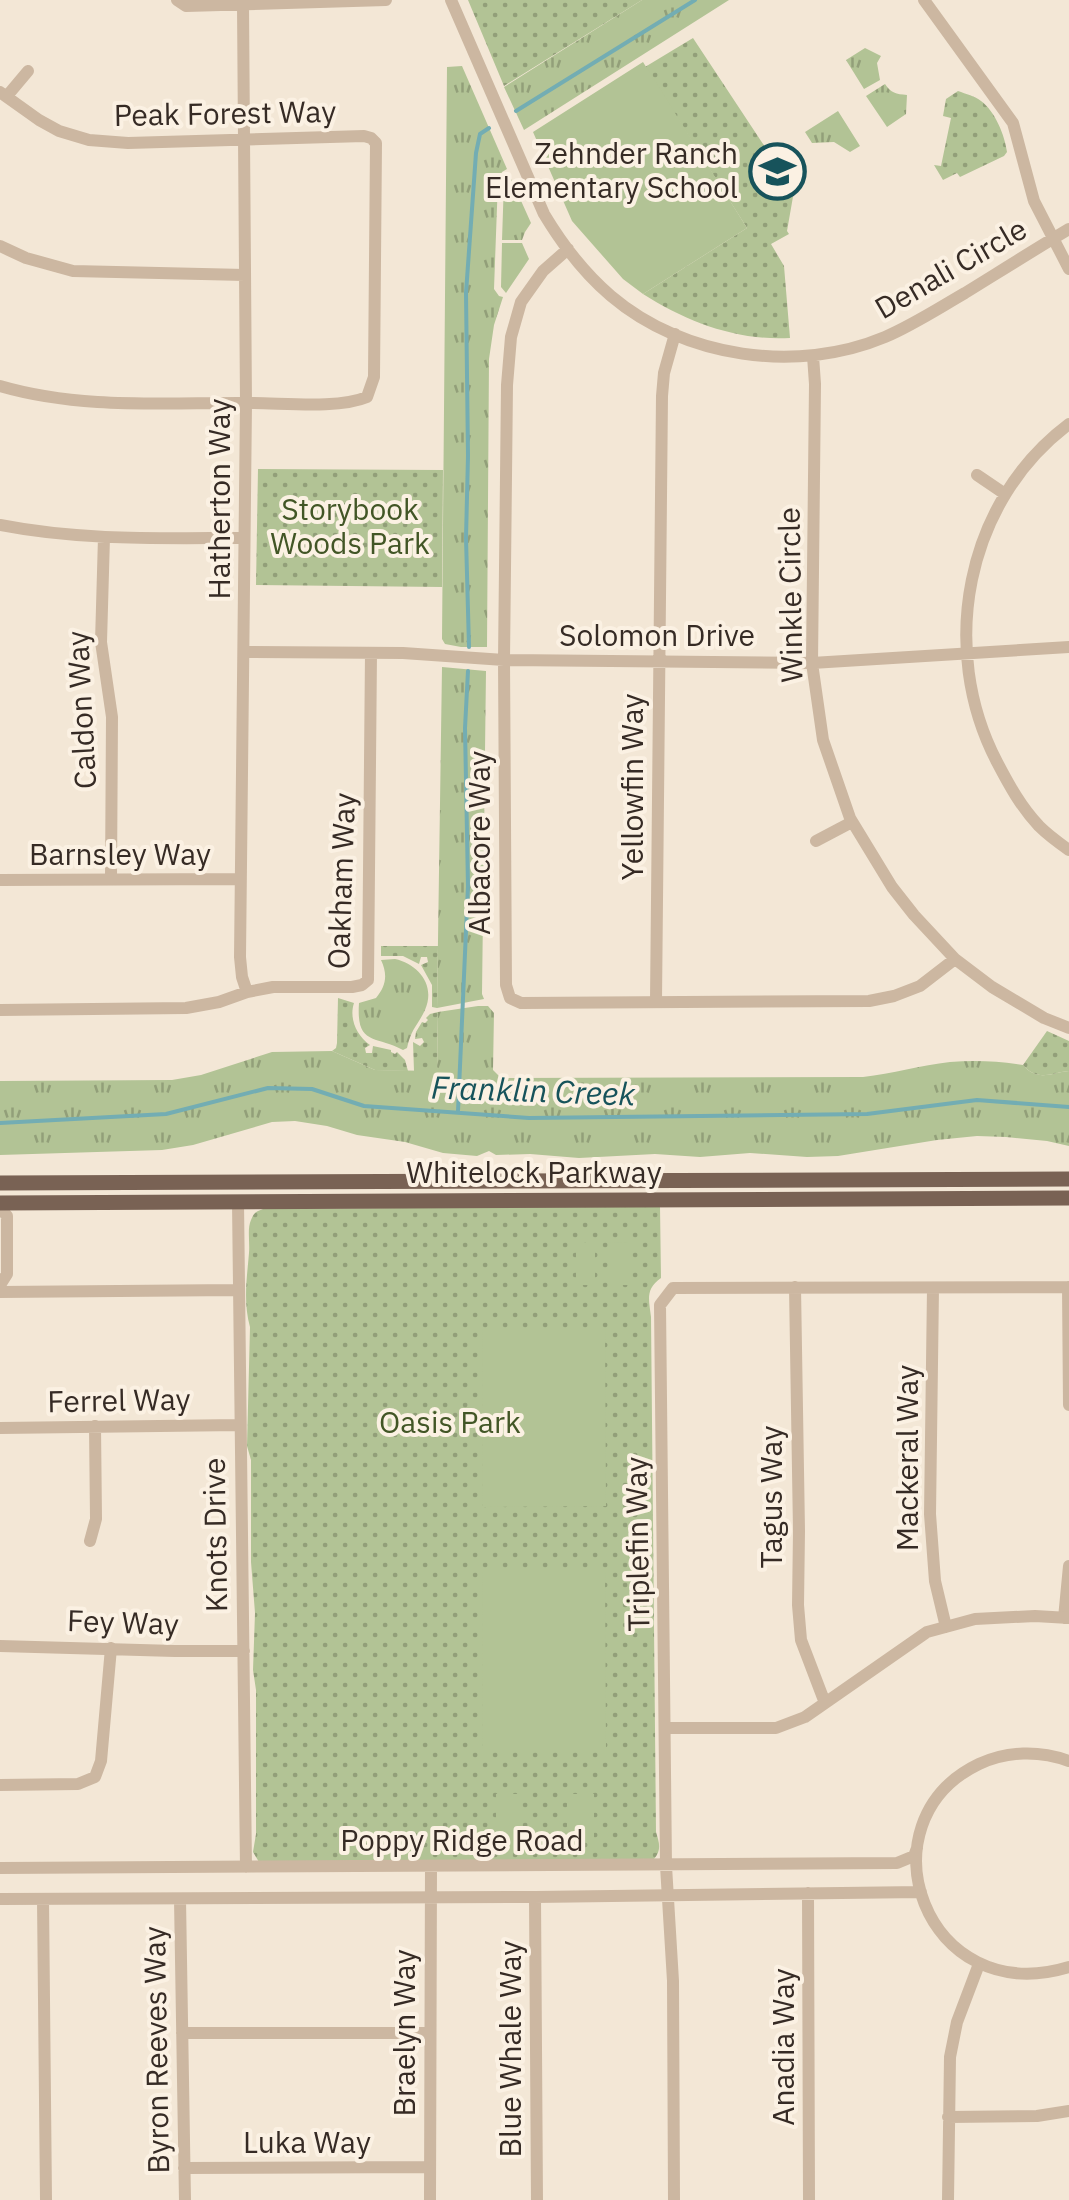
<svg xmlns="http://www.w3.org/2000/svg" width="1069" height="2200" font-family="'IBM Plex Sans',sans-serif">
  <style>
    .grass { fill: url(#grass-tufts) }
    .park { fill: url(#park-dots) }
    .pitch { fill: #b2c395 }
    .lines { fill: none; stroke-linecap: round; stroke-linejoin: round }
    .stream { stroke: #73adb3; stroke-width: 4 }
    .minor { stroke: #ccb7a1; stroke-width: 12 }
    .major { stroke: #796254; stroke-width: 15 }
    .labels { text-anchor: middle; stroke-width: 8; stroke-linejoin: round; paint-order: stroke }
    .street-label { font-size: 30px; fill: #362b25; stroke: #fbf1e3 }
    .poi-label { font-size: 30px; fill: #362b25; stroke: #fbf1e3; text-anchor: end }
    .park-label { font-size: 30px; fill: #425626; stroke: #fbf1e3 }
    .water-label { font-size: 32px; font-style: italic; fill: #17535b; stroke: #fbf1e3 }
  </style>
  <defs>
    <pattern id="grass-tufts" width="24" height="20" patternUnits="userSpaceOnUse" patternTransform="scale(2.5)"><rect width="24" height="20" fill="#b2c395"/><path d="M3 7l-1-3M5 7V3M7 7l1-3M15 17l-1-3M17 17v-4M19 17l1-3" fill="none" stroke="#929f79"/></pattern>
    <pattern id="park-dots" width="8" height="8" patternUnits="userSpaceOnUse" patternTransform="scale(2.5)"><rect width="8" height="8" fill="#b2c395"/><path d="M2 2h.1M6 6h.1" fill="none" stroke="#929f79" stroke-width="1.8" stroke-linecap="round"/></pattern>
  </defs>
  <rect width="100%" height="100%" fill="#f3e7d6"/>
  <path class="grass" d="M642 0H729L524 130 504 87Z
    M865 48 881 56 877 63 880 80 864 89 846 60Z
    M462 66 507 169 502 172 498 180 494 289 499 296 503 297 494 325 489 359 487 647H461L445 644 442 639 447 67Z
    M885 84C891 93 896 94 907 95L906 114 887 127 866 96Z
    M838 111 860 146 850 152 834 142 812 143 805 132Z
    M509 174 531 223 525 232 522 240H502L504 181Z
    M502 243H522L529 259 506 293 501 287Z
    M442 667 486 671 482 994 484 999 437 1008Z
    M395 959C418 964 436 985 425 1010 418 1025 411 1029 407 1048L403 1050C375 1035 356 1046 359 1003L376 998C386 986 388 975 381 960Z
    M478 1006H488L494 1013 493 1070 501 1078 863 1077C892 1074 921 1065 950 1062 975 1060 998 1061 1023 1065 1038 1082 1050 1073 1069 1071V1146L1047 1141 1006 1137 977 1136 937 1140 838 1156 807 1157 750 1153 700 1157 655 1154 579 1158 530 1154 496 1155 489 1151 477 1156 443 1153 405 1142 357 1135 327 1126 295 1121 272 1122 193 1145 162 1150 0 1155V1081L172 1080 201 1075 272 1052 332 1051 375 1070 437 1071 438 1012Z"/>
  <path class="park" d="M468 0H642L504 86Z
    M693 38 794 191 787 231 789 234 771 244 784 266 790 338C737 341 687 322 643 294L747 228 645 67Z
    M958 91C966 94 975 96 981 101 995 111 1005 136 1007 152L1004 156 960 177 957 173 943 180 934 165 941 166 951 118 943 116 946 99Z
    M258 469 443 470 442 587 256 585Z
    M381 946H438L437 1008 432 1007V985L421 965 428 962 427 957H421L419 964 403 956H381Z
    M338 998 354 1003C349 1018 356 1035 370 1045L365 1048 366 1053H372L373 1046 391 1050V1052L395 1054 397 1052 405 1060 408 1071 375 1070 332 1051 336 1048 337 1043Z
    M438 1012 437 1071H414L413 1042 420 1046 424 1042 422 1038 415 1039 416 1032 422 1022 425 1023 428 1020 426 1018 430 1014Z
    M1047 1031 1069 1041V1071C1050 1073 1038 1082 1023 1065Z
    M660 1206 661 1278C645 1289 649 1300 651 1317L656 1832C659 1842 662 1850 654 1859L259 1862 253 1852 256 1834V1690L253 1670 255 1613 251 1562V1460L247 1446 250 1327C243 1302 247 1277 249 1253 250 1242 247 1229 251 1220 254 1212 256 1212 263 1209Z"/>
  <path class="pitch" d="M643 62 747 228 643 294 623 279 572 221 533 132Z
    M628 1242V1285H608V1243Z
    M576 1243H595V1285H576Z
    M482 1328H605L606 1506 483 1507Z
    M482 1571H605L606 1750H483Z
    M496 1794H522V1839H496Z
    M567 1794H594V1839H567Z"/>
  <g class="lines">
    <path class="stream" d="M516 111 695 0
      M469 647 466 538 468 456 466 293 476 153 480 134 489 128
      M458 1111 468 886 465 728 468 671
      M0 1123 166 1114 268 1088 312 1089 364 1106 529 1118 867 1114 977 1100 1069 1107"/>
    <path class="minor" d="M177 0 186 6 386 0
      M451 0 544 214C562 244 584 273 611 296 684 358 797 374 885 337 913 325 939 308 965 293 999 272 1034 250 1069 229
      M924 0 1013 123 1034 201 1069 269
      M243 5 246 403 240 957 242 977 247 992
      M0 92 39 120 59 131 89 140 128 143 364 136 371 138 376 143 374 377 367 397C339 409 284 403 253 403 168 402 82 410 0 386
      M7 96 28 71
      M0 246 26 258 73 271 245 275
      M568 249 543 271 521 302 511 337 507 385 504 660 506 985 510 998 521 1003 869 1001 894 996 920 986 955 959
      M813 356 815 384 812 663 823 740 850 818 892 887 914 915 955 959 992 987 1044 1018 1069 1028
      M1069 424C965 502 938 649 997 762 1009 785 1021 807 1039 826 1048 835 1059 843 1069 850
      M977 475 1005 494
      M0 525C81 541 162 538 244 538
      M104 537 101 642 112 717 111 879
      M244 652 403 653 504 660 812 663 1069 647
      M816 841 852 822
      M0 880 240 879
      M656 1001 662 396 664 373 675 334
      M0 1010 186 1008 219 1002 247 992 273 987H352L362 985 368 980 371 653
      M238 1202 246 1867
      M0 1208 7 1216V1274L0 1285
      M795 1287 799 1531 798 1605 801 1640 825 1703
      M1068 1287 1069 1405
      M933 1288 930 1514 935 1581 946 1627
      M0 1292 237 1290
      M0 1428 239 1425
      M90 1541 96 1519 95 1426
      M1064 1618 1069 1566
      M0 1646 175 1651H244
      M666 1728H776L805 1717 927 1632 975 1619 1035 1616 1069 1618
      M1069 1761C1039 1750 1007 1751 979 1764 858 1822 925 2011 1069 1967
      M0 1785 78 1784 95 1777 101 1761 111 1648
      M0 1868 897 1863 914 1856 917 1848
      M808 1893 809 2200
      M535 1897 537 2200
      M0 1899 535 1897 921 1892
      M43 1899 46 2200
      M180 1899 185 2200
      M182 2033H430
      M948 2117 1037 2116 1069 2111
      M184 2168 430 2167
      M430 2200 431 1867
      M674 2200 673 1981 666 1866 660 1305 673 1288 1069 1287
      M948 2200 950 2057 957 2022 979 1964"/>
    <path class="major" d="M0 1183 1069 1179
      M0 1203 1069 1198"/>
  </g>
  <defs>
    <symbol id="school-ring" viewBox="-11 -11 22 22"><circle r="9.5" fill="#fbf1e3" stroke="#17535b" stroke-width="1.5"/><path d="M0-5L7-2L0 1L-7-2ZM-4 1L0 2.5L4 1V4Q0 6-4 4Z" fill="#17535b"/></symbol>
  </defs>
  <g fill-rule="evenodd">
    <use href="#school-ring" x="746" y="140" width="63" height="63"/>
  </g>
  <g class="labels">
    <g class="street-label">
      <text transform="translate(225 114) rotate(-1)" y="10">Peak Forest Way</text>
      <text transform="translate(951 269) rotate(-30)" y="10">Denali Circle</text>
      <text transform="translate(220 499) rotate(-90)" y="10">Hatherton Way</text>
      <text transform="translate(791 595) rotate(-91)" y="10">Winkle Circle</text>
      <text x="657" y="646">Solomon Drive</text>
      <text transform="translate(82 710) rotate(-93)" y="10">Caldon Way</text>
      <text transform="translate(633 787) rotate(-90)" y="10">Yellowfin Way</text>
      <text transform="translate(480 843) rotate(-90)" y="10">Albacore Way</text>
      <text x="120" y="865">Barnsley Way</text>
      <text transform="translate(342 881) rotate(-88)" y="10">Oakham Way</text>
      <text x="534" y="1183">Whitelock Parkway</text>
      <text transform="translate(119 1401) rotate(-1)" y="10">Ferrel Way</text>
      <text transform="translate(908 1458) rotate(-90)" y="10">Mackeral Way</text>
      <text transform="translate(772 1497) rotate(-90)" y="10">Tagus Way</text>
      <text transform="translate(216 1535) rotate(-91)" y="10">Knots Drive</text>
      <text transform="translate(638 1544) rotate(-91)" y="10">Triplefin Way</text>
      <text transform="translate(123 1623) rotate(2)" y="10">Fey Way</text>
      <text x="462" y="1851">Poppy Ridge Road</text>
      <text transform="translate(405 2033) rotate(-90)" y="10">Braelyn Way</text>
      <text transform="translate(784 2047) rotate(-90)" y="10">Anadia Way</text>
      <text transform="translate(511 2049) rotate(-90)" y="10">Blue Whale Way</text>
      <text transform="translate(157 2050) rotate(-91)" y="10">Byron Reeves Way</text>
      <text x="307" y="2153">Luka Way</text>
    </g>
    <g class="poi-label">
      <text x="738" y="164">Zehnder Ranch<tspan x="738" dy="34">Elementary School</tspan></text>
    </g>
    <g class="park-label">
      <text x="350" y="520">Storybook<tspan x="350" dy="34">Woods Park</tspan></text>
      <text x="450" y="1433">Oasis Park</text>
    </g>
    <g class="water-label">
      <text transform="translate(533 1091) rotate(2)" y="11">Franklin Creek</text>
    </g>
  </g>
</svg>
